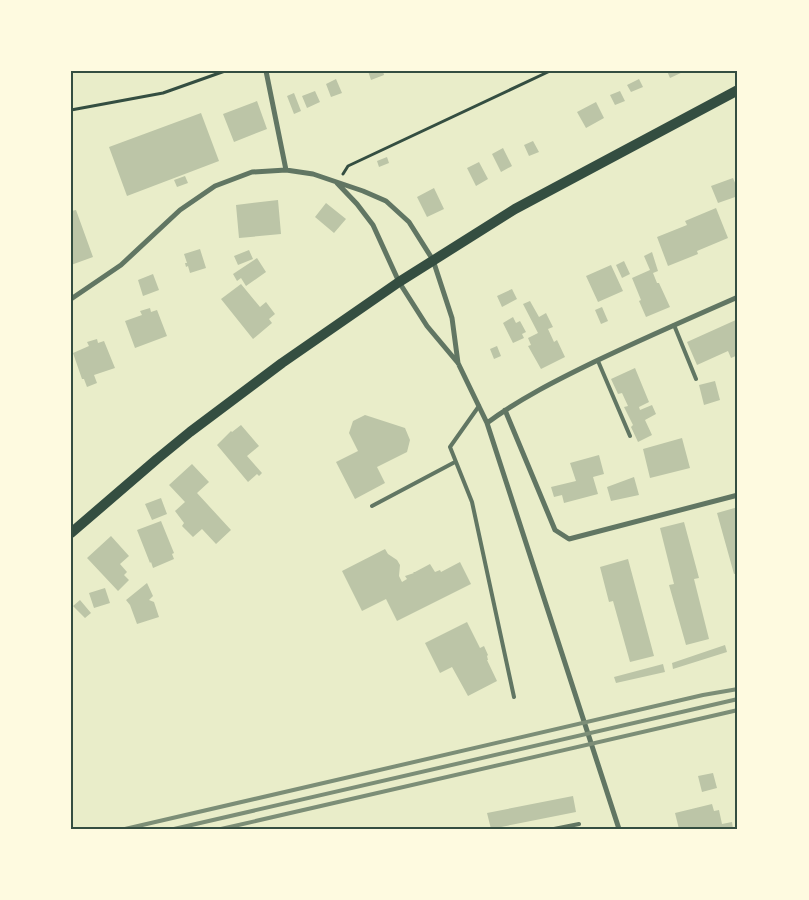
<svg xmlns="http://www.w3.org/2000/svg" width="809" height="900" font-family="'Roboto Condensed',sans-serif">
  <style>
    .building { fill: #bcc5a7 }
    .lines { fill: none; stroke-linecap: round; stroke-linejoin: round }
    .path { stroke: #344e41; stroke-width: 3 }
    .service { stroke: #617663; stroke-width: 4 }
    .minor { stroke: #617663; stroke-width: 5 }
    .secondary { stroke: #344e41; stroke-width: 10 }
    .rail { stroke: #7c8e77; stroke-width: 4 }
    .neatline { fill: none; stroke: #344e41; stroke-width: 2 }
  </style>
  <rect width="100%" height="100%" fill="#e9edc9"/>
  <path class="building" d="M368 71H383L384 75 371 80Z
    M667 71H685L670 78Z
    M336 79 342 93 331 97 326 84Z
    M639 79 643 87 631 92 627 85Z
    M315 91 320 102 307 108 302 96Z
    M620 91 625 101 615 105 610 95Z
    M294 93 301 111 294 114 287 96Z
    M257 101 267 129 234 142 223 114Z
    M596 102 604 118 586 128 577 112Z
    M201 113 219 161 127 196 109 147Z
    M533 141 539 152 529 156 524 145Z
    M503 148 512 166 501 172 492 154Z
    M387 157 389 163 379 167 377 161Z
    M479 162 488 179 476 186 467 168Z
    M185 176 188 183 177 187 174 180Z
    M733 178 738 190V196L718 203 711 186Z
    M434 188 444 209 427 217 417 197Z
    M278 200 281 234 239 238 236 205Z
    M326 203 346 219 334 233 315 217Z
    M716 208 728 238 697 251 698 254 668 266 657 237 687 225 685 221Z
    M76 210 93 257 71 265V211Z
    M200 249 206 268 190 273 188 266 186 267 185 263H187L184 254Z
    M249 250 253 259 238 265 234 256Z
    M652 252 658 271 653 273 657 283H659L670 307 646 317 639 301 641 300 632 278 650 270 644 256Z
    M257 258 266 272 246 286 241 278 237 281 233 274Z
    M624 261 630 274 622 278 616 265Z
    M611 265 623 291 598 302 586 276Z
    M153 274 159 290 143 296 138 280Z
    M241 284 260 307 266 302 275 314 269 319 272 323 253 339 221 299Z
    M512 289 517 299 502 307 497 296Z
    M530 301 539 317 546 313 553 327 548 329 554 342 557 340 565 357 541 369 528 346 531 345 528 338 538 333 523 304Z
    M602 307 608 321 601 324 595 310Z
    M150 308 151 312 157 310 167 336 135 348 125 321 142 315 140 311Z
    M513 317 516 323 520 321 526 332 522 334 524 338 513 343 503 323Z
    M738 319V355L731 358 728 351 697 365 687 342Z
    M97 339 98 343 104 341 115 368 94 375 97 383 87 387 84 379H82L73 353 89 346 87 342Z
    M497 346 501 356 494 359 490 349Z
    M635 368 649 402 639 407 640 410 652 405 656 414 645 420 652 435 638 442 631 427 633 425 624 407 628 406 622 393 618 394 611 379Z
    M715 381 720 400 704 405 699 385Z
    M365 415 405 428 410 440 407 452 377 467 385 483 355 499 336 462 358 451 349 433 353 421Z
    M241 425 259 446 247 456 262 473 259 476 257 474 248 482 217 445 231 431 232 432Z
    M682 438 690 468 650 478 643 449Z
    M599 455 604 474 593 477 598 494 564 503 562 495 554 497 551 487 576 481 570 463Z
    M192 464 209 482 197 493 231 530 216 544 202 529 193 537 182 526 184 523 175 511 185 502 169 485Z
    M634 477 639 495 611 501 607 487Z
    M161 498 167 514 152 520 145 504Z
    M738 507V573L734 574 717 513Z
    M161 521 174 553 172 554 174 559 153 568 151 562 150 563 137 530Z
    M684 522 699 578 694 579 709 639 686 645 669 585 674 584 660 528Z
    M111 536 129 556 120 564 127 572 124 575 129 580 118 591 87 558Z
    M385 549 388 554 397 560 400 565 399 576 402 582 407 579 405 576 414 573 413 572H415L430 564 435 572 440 570 441 572 460 562 471 584 397 621 386 599 362 611 342 571Z
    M628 559 654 656 630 662 613 601 609 602 600 567Z
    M147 583 153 596 149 600 154 602 159 617 137 624 130 605 126 600Z
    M105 588 110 603 94 608 89 593Z
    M80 600 91 613 85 618 73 606Z
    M467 622 480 648 484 646 488 655 487 656 488 660H487L497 681 468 696 452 667 440 673 425 643Z
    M725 645 727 652 673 669 672 663Z
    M663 664 665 672 616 683 614 677Z
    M713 773 717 788 702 792 698 776Z
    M573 796 576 812 491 829 487 813Z
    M712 804 714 811 719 810 722 824 732 822 733 829H679L675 813Z"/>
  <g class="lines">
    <path class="path" d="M71 110 163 93 225 71
      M343 174 348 166 550 71"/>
    <path class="service" d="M674 325 696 379
      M598 361 630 436
      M479 406 450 447 472 502 514 697
      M372 506 455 462
      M554 829 579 824"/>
    <path class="minor" d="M266 71 286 170
      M337 183 357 204 373 225 399 282 427 326 458 363 487 423 619 829
      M71 299 121 265 180 210 215 186 252 172 286 170 313 174 363 191 386 201 409 222 433 260 452 318 458 363
      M505 410 555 530 569 539 738 495
      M487 423C521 398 557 380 594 362 642 339 690 318 738 297"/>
    <path class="secondary" d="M71 533 157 459 190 432 282 363 399 282 515 209 738 90"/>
    <path class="rail" d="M125 829 703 695 738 689
      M174 829 738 699
      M221 829 738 710"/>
  </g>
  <rect width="809" height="900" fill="none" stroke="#fefae0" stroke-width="145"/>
  <rect x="72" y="72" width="664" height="756" class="neatline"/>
</svg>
